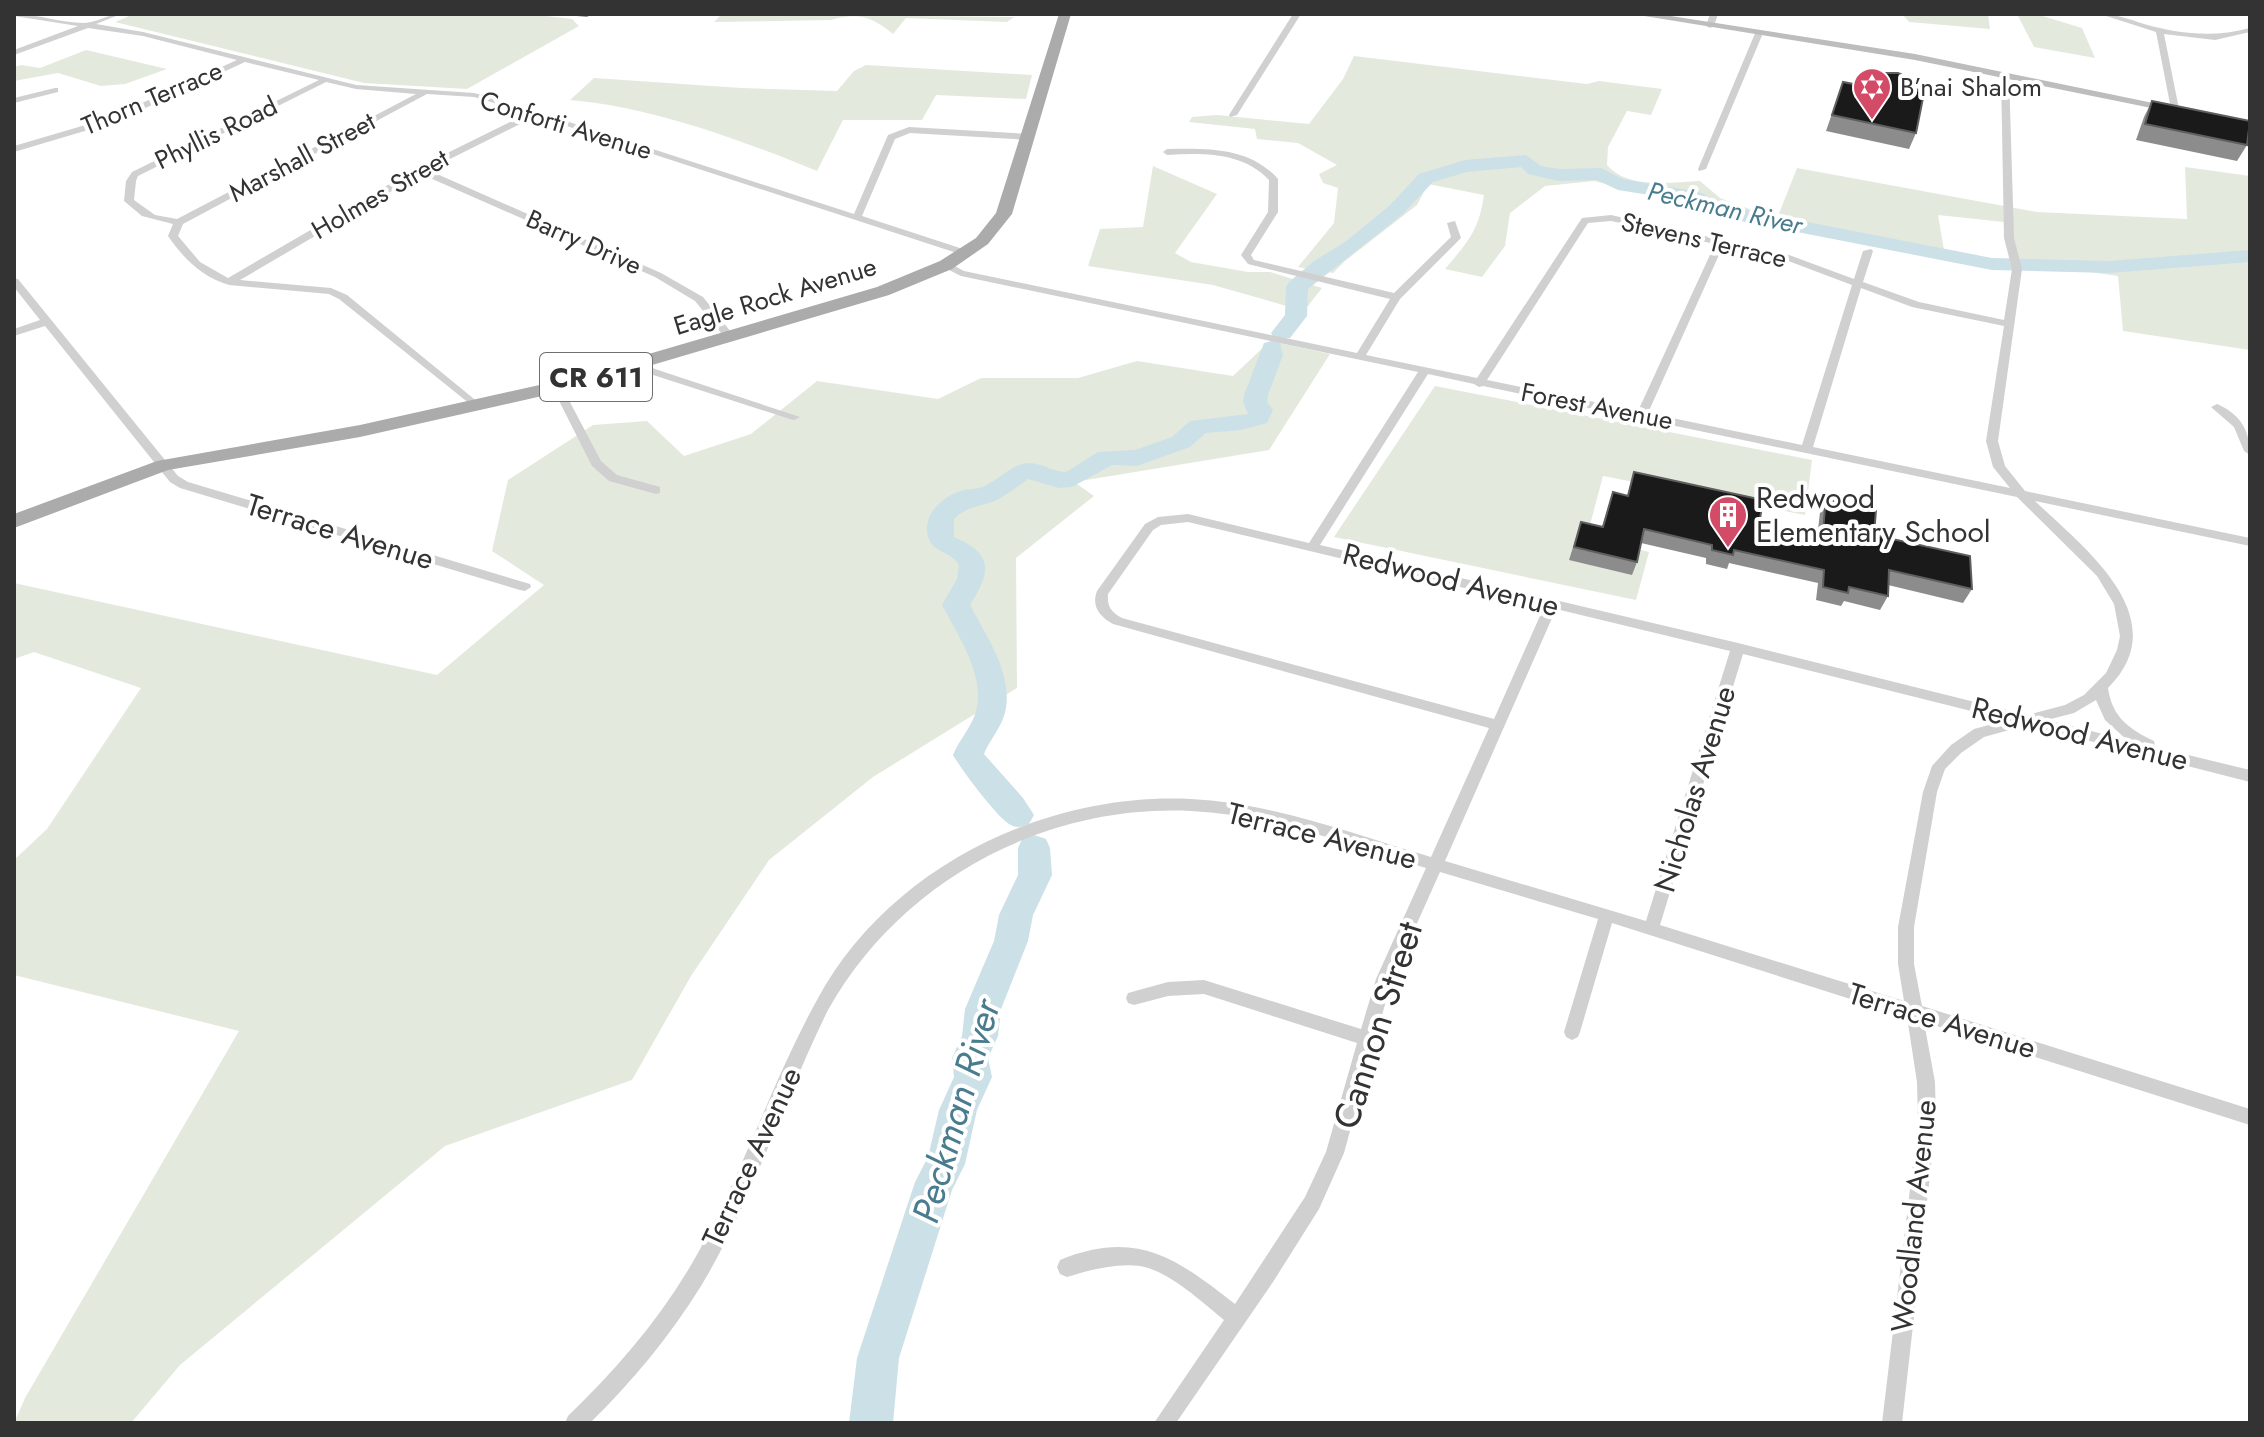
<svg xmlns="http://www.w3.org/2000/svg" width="2264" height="1437" font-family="Jost,sans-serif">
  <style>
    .green { fill: #e4e9dd }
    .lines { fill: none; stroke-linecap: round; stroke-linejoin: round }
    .river { fill: #cce0e7; fill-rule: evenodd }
    .minor { fill: #d0d0d0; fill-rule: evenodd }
    .secondary { fill: #bdbdbd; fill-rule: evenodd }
    .primary { fill: #ababab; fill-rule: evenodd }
    .wall { fill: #8c8c8c }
    .building { fill: #1a1a1a; stroke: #5f5f5f; stroke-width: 2 }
    .labels { text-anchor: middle; stroke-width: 8; stroke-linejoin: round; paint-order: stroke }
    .far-poi-label { font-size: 26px; fill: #333; stroke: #fff; text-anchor: start }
    .far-street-label { font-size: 26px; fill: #333; stroke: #fff }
    .far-water-label { font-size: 26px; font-style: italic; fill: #487c8e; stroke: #fff }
    .shield { fill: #fff; stroke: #707070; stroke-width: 2 }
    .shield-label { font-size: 28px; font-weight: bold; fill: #333 }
    .poi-label { font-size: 30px; fill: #333; stroke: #fff; text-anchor: start }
    .street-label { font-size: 30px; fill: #333; stroke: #fff }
    .near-street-label { font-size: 36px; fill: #333; stroke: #fff }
    .near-water-label { font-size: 38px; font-style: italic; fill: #487c8e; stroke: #fff }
  </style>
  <rect width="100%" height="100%" fill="#fff"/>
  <path class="green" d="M134 14H529L572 19 579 26 467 89 364 83 115 22Z
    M722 14 1014 17 1007 22 906 18 893 34C872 17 859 12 831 20L714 22Z
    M1902 14H1988L1990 29 1909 22Z
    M2017 14H2036L2082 28 2095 58 2034 47Z
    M86 50 167 69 125 84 101 86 58 73 14 81V67L21 65 40 68Z
    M1354 56 1587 84 1599 81 1662 89 1651 115 1627 111 1608 147 1607 165C1629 190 1671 182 1700 181L1720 198 1752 210 1765 225 1725 217 1671 199 1594 181 1545 186 1510 213 1505 246 1482 277 1445 269C1468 242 1479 230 1484 195L1428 184 1417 205 1345 261 1333 273 1298 267 1334 223 1338 188 1323 183 1319 174 1337 165 1298 143 1257 139 1255 129 1189 122 1192 117 1217 115 1309 124 1343 79Z
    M866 65 1032 75 1026 99 936 95 922 120H843L817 171C741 140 652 107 570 100L594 78 741 88 837 91 854 71Z
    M1153 166 1217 194 1175 253 1191 262 1248 272H1270L1322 288 1304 311 1213 285 1088 266 1100 229 1143 227Z
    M2185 167 2250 176V350L2123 331 2118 276 2013 261 2004 222 1938 215 1945 256 1775 224 1797 168 2037 212 2187 219Z
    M1270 341 1330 354 1269 450 1074 482 1094 496 1016 558 1017 688 873 777 769 860 691 976 632 1080 445 1146 180 1365 131 1423H14L25 1398 239 1031 14 975V860L47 829 141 688 34 652 14 659V583L437 675 544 585 492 551 508 480 593 425 647 421 684 456 751 434 817 381 938 399 981 378H1078L1137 361 1233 376Z
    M1435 386 1812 460 1805 515 1603 476 1587 536 1649 552 1636 600 1334 537Z"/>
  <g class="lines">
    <path class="river" d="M1526 155 1541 166 1559 169 1601 168 1623 179 1699 192 1731 207 1992 258 2109 261 2250 250V262L2109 273 1992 270 1725 218 1687 201 1618 190 1597 180 1559 181 1528 174 1521 167 1467 172 1433 182 1403 214 1308 289 1307 316 1290 338H1274L1271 333 1285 315 1286 287 1289 282 1314 261 1345 242 1389 206 1419 174 1465 160Z
      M1272 341 1280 343 1283 355 1268 395 1267 402 1273 410 1267 423 1241 430 1206 433 1190 447 1137 466 1112 465 1072 487 1059 488 1028 479C1017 487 1007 495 995 501 979 507 967 506 954 519V537C994 554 991 572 970 605 987 637 1016 678 1004 716 1000 729 989 741 984 754L1023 798 1034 815 1029 824C1022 826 1018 829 1011 825 998 819 961 769 953 755 958 742 969 730 974 717 989 680 958 636 942 605L957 579 959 565C951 551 933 553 928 537 922 516 941 497 961 491 969 488 977 490 985 486 1001 478 1011 464 1029 463 1042 463 1053 472 1066 472L1098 452 1135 450 1172 437 1190 421 1248 414 1243 402 1244 395 1264 343Z
      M1034 835 1046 839 1050 848 1052 875 1033 915 1028 941 1001 1009 998 1036 988 1058 992 1077 977 1110 965 1164 952 1190 899 1358 893 1423H849L857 1358 915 1182 928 1157 939 1110 954 1077 952 1058 962 1036 965 1009 994 941 999 915 1018 875V848L1022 839Z"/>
    <path class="minor" d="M14 14C38 14 61 23 84 23 96 23 108 14 121 14L96 24 143 32 356 85 474 93 495 98 854 214 888 135 909 127 1029 134 1033 137 1029 140 910 133 895 139 862 216 969 251V255L966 256 536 116 428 170 661 273 703 297 735 337 730 340 726 339 695 301 655 277 421 174 240 280 331 288 347 295 479 403V407L475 408 339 299 329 294 229 285C202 277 184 259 168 236L173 224 142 216 124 201 126 181 132 172 319 80 245 62 115 122 14 152V146L109 118 237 60 143 36 88 28 14 55V50L78 26 14 16ZM326 82 356 89 416 94 177 219 155 215 134 200 136 181 138 176ZM427 94 474 97 528 113 417 168 228 278 200 262 178 236 183 224Z
      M1293 14H1301L1237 115 1230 117 1229 115Z
      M1710 14H1718L1714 26 1710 28 1706 26Z
      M2100 14C2116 14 2129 19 2144 24 2180 34 2213 38 2250 28V32L2215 40 2164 34 2179 109 2175 112 2171 109 2156 32Z
      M1756 31 1763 33 1706 169 1699 171 1698 169Z
      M2005 72 2009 74 2014 238 2022 269 1998 441 2005 466 2025 491 2250 538V546L2035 501C2083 547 2178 618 2108 688 2112 717 2129 729 2154 741L2155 747 2250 770V782L2027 725 1984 737 1961 753 1945 769 1937 792 1914 927V964L1922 1006 2250 1109V1125L1924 1022 1935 1082 1936 1122 1902 1423H1882L1918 1122 1917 1082 1907 1017 1612 923 1580 1032 1578 1037 1572 1040 1566 1037 1564 1032 1598 919 1440 872 1392 979 1344 1153 1319 1209 1273 1282 1176 1423H1154L1224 1320C1202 1302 1169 1271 1140 1266 1116 1263 1090 1270 1067 1277L1060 1274 1057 1267 1060 1260C1137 1229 1176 1258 1235 1304L1305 1197 1326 1152 1357 1043 1204 994 1168 996 1134 1005 1128 1003 1126 998 1128 993 1168 982 1204 980 1361 1029 1376 979 1426 868C1350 845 1271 815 1191 811 1044 804 900 881 828 1010 783 1101 753 1200 701 1286 670 1336 632 1382 590 1423H565L568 1416C619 1367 665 1313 699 1251 744 1170 772 1081 817 1000 888 868 1044 792 1191 799 1273 803 1353 834 1431 857L1489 728 1113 624C1100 617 1091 607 1097 591L1145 524 1158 517 1188 514 1309 543 1418 372 961 276 943 267V263H949L964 271 1357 353 1390 299 1248 264 1241 255 1268 212 1269 180C1242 152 1204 153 1167 155L1163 152 1167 149C1207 148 1250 147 1278 179V212L1251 255 1254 260 1394 293 1451 237 1447 223 1455 221 1461 238 1400 299 1366 355 1477 378 1582 218 1611 215 1789 255 1854 279 1863 251 1871 249 1873 251 1863 282 1919 302 2004 320 2012 269 2004 238 2001 74ZM1611 221 1715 244 1638 411 1487 380 1588 223ZM1723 246 1783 259 1852 285 1802 445 1648 413ZM1861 288 1912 307 2004 326 1986 441 1993 467 2010 488 1813 447ZM1428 374 1474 384 1479 387 1483 386 2017 497 2097 576 2114 604 2120 636 2117 650 2106 673 2084 695 2065 705 2027 715 1738 643 1320 545ZM1188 522 1544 607 1494 719 1122 618C1111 612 1107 607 1108 594L1153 530 1161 525ZM1556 609 1730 651 1646 921 1445 861ZM1743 654 2007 720 1974 729 1951 745 1932 766 1923 792 1898 927V964L1904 1001 1660 925ZM2096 700 2105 720 2127 740 2047 720 2074 713Z
      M55 88H58V92L14 103V98Z
      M14 278 18 279 178 476 188 482 530 584 531 587 525 591 520 590 180 488 170 482 45 326 14 336V329L40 320 14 287Z
      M641 361 655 369 800 417 794 420 790 419 647 373 636 364Z
      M557 384 562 387 601 461 617 475 660 487V493L656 494 609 481 592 466 552 387Z
      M2217 404C2240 414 2250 430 2250 455L2244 451 2234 427 2211 407Z"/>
    <path class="secondary" d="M1632 14H1658L1915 54 2182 109 2176 113 1915 60Z"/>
    <path class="primary" d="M1059 14H1071L1012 214 988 244 952 269 889 295 564 391 360 437 168 470 14 528V514L157 461 360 425 553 382 877 287 940 261 976 238 996 213Z"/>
  </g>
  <path class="wall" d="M556 14H592L587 17Z
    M1879 73 1916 133 1909 149 1826 131 1843 82 1873 88Z
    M2152 101 2247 145 2237 161 2136 140 2144 117Z
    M1634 472 1759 525 1817 539 1820 512 1826 498 1874 535 1972 589 1963 603 1888 585V596L1880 610 1844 601 1841 606 1816 600 1818 583 1729 563 1727 569 1706 564V558L1641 543 1637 562 1632 575 1569 560 1581 522 1602 527 1613 492 1627 496Z"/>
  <path class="building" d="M1879 73H1898L1916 81 1914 88 1924 93 1916 133 1832 115 1843 82 1874 88Z
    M2152 101 2250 121 2247 145 2145 124Z
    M1634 472 1763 500 1759 525 1822 541 1826 498 1876 510 1874 535 1970 556 1972 589 1889 570 1888 596 1849 587 1848 593 1823 587 1824 570 1734 550 1733 555 1712 550V545L1644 529 1637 562 1574 547 1581 522 1603 527 1613 492 1628 496Z"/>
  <defs>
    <symbol id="synagogue-pin" viewBox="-11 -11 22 30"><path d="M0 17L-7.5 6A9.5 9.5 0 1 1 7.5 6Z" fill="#d44b68" stroke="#fff"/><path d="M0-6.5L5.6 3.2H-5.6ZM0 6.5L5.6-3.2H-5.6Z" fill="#fff"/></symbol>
    <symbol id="building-pin" viewBox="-11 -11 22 30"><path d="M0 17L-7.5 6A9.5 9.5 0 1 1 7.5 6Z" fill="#d44b68" stroke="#fff"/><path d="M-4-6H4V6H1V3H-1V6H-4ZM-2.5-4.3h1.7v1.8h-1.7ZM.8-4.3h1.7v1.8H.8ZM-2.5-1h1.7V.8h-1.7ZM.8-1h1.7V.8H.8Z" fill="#fff"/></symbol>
  </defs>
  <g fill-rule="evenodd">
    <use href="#synagogue-pin" x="1850" y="65" width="44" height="60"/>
    <use href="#building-pin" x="1706" y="493" width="44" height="60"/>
  </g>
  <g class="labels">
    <g class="far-poi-label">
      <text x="1900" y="96">B’nai Shalom</text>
    </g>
    <g class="far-street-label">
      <text transform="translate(152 98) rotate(-23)" y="9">Thorn Terrace</text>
      <text transform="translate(566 125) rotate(17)" y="9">Conforti Avenue</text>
      <text transform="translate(216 133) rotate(-26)" y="9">Phyllis Road</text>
      <text transform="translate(302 157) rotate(-28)" y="9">Marshall Street</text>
      <text transform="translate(380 194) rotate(-30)" y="9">Holmes Street</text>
      <text transform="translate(1704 240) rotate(13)" y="9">Stevens Terrace</text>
      <text transform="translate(584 242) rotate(24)" y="9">Barry Drive</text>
      <text transform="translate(775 296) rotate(-17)" y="9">Eagle Rock Avenue</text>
      <text transform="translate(1597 406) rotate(11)" y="9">Forest Avenue</text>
    </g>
    <g class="far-water-label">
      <text transform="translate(1725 208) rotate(13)" y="9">Peckman River</text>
    </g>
    <rect class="shield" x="540" y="353" width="112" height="48" rx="6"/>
    <g class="shield-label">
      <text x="596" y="387">CR 611</text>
    </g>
    <g class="poi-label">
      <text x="1756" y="508">Redwood<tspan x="1756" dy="34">Elementary School</tspan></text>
    </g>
    <g class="street-label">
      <text transform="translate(340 532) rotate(17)" y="10">Terrace Avenue</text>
      <text transform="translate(1451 580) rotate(14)" y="10">Redwood Avenue</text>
      <text transform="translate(2080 734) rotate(14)" y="10">Redwood Avenue</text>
      <text transform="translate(1695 789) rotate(-73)" y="10">Nicholas Avenue</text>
      <text transform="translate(1322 836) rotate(14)" y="10">Terrace Avenue</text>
      <text transform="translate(1942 1021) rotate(17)" y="10">Terrace Avenue</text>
      <text transform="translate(752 1157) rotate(-65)" y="10">Terrace Avenue</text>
      <text transform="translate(1914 1216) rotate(-84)" y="10">Woodland Avenue</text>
    </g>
    <g class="near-street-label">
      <text transform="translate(1377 1025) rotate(-72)" y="13">Cannon Street</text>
    </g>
    <g class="near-water-label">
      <text transform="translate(956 1111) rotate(-74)" y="13">Peckman River</text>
    </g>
  </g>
  <rect width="2264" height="1437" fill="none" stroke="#333333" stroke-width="32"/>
</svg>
